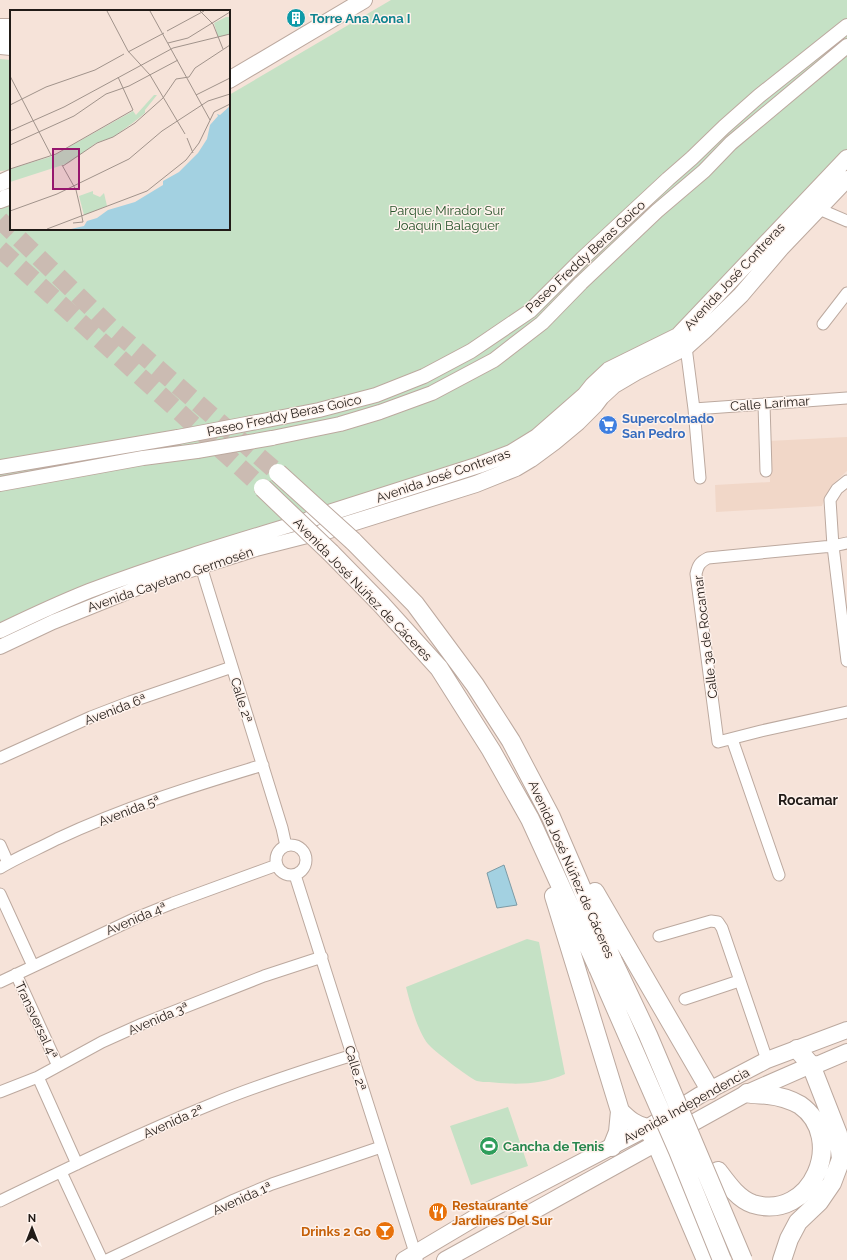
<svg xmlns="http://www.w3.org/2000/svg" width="847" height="1260" font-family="Raleway,sans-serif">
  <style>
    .built { fill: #f1d7c8 }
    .green { fill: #c5e1c5 }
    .water { fill: #a3d1e1; stroke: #7c9aa4 }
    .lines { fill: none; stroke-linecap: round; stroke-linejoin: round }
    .primary-tunnel { stroke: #cbbbb2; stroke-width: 18; stroke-dasharray: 18 9; stroke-linecap: butt }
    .minor-casing { stroke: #bca99f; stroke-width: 13 }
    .tertiary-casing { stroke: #bca99f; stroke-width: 16 }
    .secondary-casing { stroke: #bca99f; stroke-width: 18 }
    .primary-casing { stroke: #bca99f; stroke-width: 20 }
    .minor { stroke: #fff; stroke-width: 11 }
    .tertiary { stroke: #fff; stroke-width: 14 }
    .secondary { stroke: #fff; stroke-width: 16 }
    .primary { stroke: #fff; stroke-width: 18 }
    .tertiary-bridge-casing { stroke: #bca99f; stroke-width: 16; stroke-linecap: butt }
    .primary-bridge-casing { stroke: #bca99f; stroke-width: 20; stroke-linecap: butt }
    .tertiary-bridge { stroke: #fff; stroke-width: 14 }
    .primary-bridge { stroke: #fff; stroke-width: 18 }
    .labels { text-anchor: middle; stroke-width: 3; stroke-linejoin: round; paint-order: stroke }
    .culture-label { font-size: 13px; font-weight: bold; fill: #0d838f; stroke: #fef2ec; text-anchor: start }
    .park-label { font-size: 13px; fill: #28542b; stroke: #fef2ec }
    .street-label { font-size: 13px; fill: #211b17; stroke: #fef2ec }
    .shop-label { font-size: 13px; font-weight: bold; fill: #366cbe; stroke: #fef2ec; text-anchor: start }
    .leisure-label { font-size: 13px; font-weight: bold; fill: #27864d; stroke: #fef2ec; text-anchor: start }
    .food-label { font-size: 13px; font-weight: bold; fill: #c56008; stroke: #fef2ec; text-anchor: start }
    .neighbourhood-label { font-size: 14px; font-weight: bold; fill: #211b17; stroke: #fef2ec }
    .inset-road { fill: none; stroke: #a1938b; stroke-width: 1 }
    .view { fill: #96166e; fill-opacity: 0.15; stroke: #96166e; stroke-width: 2 }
    .inset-edge { fill: none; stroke: #211b17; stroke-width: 2 }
  </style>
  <rect width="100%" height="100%" fill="#f6e3d9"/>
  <path class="built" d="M847 437V471L833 484 826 495 822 506 716 512 715 485 770 482 769 441Z"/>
  <path class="green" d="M391 0H847V150L682 323 670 332 599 371 568 399 547 421 503 450 0 624V206L11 202V229H229V95Z
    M0 59 11 60V170L0 171Z
    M527 939 539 942 565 1074C542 1085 514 1085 489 1082 485 1082 481 1082 477 1081 469 1078 433 1050 428 1044 418 1032 410 1003 406 987Z
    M508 1107 528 1166 471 1185 450 1126Z"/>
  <path class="water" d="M504 865 517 905 497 908 487 873Z"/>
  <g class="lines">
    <path class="primary-tunnel" d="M0 220 115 331 278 473
      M0 249 263 488"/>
    <defs>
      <path id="minor" d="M814 204 819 209 847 221
        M823 324 847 293
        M686 347 694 409 700 478
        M764 404 766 471
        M694 409 847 398
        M847 481 837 489 830 500 833 546 847 661
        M847 543 833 546 708 558C700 562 698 565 696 574L718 742 761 731 847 712
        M199 560 282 828 286 846
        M732 739 779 875
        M0 758 91 717 130 702 232 667
        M276 860a15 15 0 1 1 30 0a15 15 0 1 1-30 0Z
        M0 845 8 863
        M0 868C18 857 38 849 57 839 123 808 193 786 263 765
        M295 875 417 1259
        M0 894 33 966
        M659 936 711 921 718 922 722 928 767 1060
        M16 974 58 1066
        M0 982 136 918 173 903 277 865
        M685 999 739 981
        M38 1077 77 1164
        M0 1092 38 1077 102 1042 142 1024 264 976 322 957
        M61 1172 102 1260
        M0 1201C70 1167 140 1133 212 1104 258 1085 305 1070 353 1055
        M107 1260 234 1200 272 1184 381 1147"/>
      <path id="tertiary" d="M257 422 319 410 376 395 424 376 471 351 530 311 583 258 668 179 692 158 724 127 759 96 847 26
        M272 438 340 424 380 412 432 393 494 360 542 323 581 283 657 211 704 171 731 143 847 46
        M0 467 178 437
        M0 484 143 458 197 451
        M0 631C29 617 59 603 89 591 160 564 234 542 307 520
        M0 647 53 622 150 583 256 549 319 533"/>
      <path id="secondary" d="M229 80 364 0
        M0 183 11 178
        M0 200 11 196
        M310 519 479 465 511 453 537 437 585 395 593 385 609 370 678 336 847 158
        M323 532 476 484 516 468 531 459 554 442 578 422 595 405 601 397 614 385 636 372 686 347 705 330 741 295 781 248 847 179
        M404 1260 478 1216 647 1128 700 1095 767 1060 847 1030
        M445 1260 747 1093 811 1065 819 1064 847 1052"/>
      <path id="primary" d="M0 28H11
        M0 45 11 46
        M353 541 415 604 475 685 511 741 551 817 613 961
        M331 553 381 604 439 668 491 750 530 819 598 968
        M595 892 710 1090
        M554 896 620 1111 618 1132 612 1147
        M620 1111C629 1120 635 1125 647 1128L656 1143 706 1260
        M718 1171C727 1183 738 1199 753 1204 812 1222 847 1138 800 1105 791 1100 778 1096 768 1095 761 1094 754 1095 747 1093
        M782 1260 789 1239 798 1222 819 1202 832 1183 841 1159 838 1134 811 1065 797 1049"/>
    </defs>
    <use href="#minor" class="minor-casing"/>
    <use href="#tertiary" class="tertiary-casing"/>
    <use href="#secondary" class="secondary-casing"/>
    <use href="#primary" class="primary-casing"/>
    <use href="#minor" class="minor"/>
    <use href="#tertiary" class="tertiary"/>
    <use href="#secondary" class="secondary"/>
    <use href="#primary" class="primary"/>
    <defs>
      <path id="tertiary-bridge" d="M178 437 257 422
        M197 451 272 438"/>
      <path id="primary-bridge" d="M278 473 353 541
        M263 488 331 553
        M613 961 648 1035 743 1260
        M598 968 678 1151 722 1260"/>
    </defs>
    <use href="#tertiary-bridge" class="tertiary-bridge-casing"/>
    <use href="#primary-bridge" class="primary-bridge-casing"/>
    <use href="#tertiary-bridge" class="tertiary-bridge"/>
    <use href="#primary-bridge" class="primary-bridge"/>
  </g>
  <defs>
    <symbol id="building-disc" viewBox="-11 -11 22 22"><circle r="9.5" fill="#0f9aa8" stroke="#fef2ec"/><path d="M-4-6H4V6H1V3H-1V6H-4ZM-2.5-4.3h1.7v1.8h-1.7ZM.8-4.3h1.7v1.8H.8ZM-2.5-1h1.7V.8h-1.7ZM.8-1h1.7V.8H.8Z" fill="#fff"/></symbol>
    <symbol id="supermarket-disc" viewBox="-11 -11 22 22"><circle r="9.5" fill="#3f7fe0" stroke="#fef2ec"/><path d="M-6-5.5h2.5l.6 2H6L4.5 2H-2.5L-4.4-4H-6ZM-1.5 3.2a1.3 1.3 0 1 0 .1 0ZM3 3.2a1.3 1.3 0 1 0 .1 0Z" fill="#fff"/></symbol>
    <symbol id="stadium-disc" viewBox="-11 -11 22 22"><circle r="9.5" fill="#2e9e5b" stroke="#fef2ec"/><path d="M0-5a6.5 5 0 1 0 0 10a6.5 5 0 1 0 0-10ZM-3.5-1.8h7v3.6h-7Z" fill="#fff"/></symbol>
    <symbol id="restaurant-disc" viewBox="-11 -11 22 22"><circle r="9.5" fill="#e8710a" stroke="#fef2ec"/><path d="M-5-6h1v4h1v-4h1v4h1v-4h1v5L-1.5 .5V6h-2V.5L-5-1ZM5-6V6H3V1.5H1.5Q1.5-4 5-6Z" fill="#fff"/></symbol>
    <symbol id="bar-disc" viewBox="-11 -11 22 22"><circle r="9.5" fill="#e8710a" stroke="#fef2ec"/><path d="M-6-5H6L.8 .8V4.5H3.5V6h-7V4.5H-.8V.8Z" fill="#fff"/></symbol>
  </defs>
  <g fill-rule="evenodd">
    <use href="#building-disc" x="285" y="7" width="22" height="22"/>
    <use href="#supermarket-disc" x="597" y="414" width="22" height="22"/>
    <use href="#stadium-disc" x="478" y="1135" width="22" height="22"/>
    <use href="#restaurant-disc" x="427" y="1201" width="22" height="22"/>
    <use href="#bar-disc" x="374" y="1220" width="22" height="22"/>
  </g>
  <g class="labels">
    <g class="culture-label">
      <text x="310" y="23">Torre Ana Aona I</text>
    </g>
    <g class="park-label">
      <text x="447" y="215">Parque Mirador Sur<tspan x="447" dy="15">Joaquín Balaguer</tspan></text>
    </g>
    <g class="street-label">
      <text transform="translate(585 256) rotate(-43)" y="5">Paseo Freddy Beras Goico</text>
      <text transform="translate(734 276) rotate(-47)" y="5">Avenida José Contreras</text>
      <text transform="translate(770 403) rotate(-4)" y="5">Calle Larimar</text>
      <text transform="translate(284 415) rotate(-12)" y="5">Paseo Freddy Beras Goico</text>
      <text transform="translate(443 475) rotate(-19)" y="5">Avenida José Contreras</text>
      <text transform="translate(170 579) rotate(-19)" y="5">Avenida Cayetano Germosén</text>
      <text transform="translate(363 589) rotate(46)" y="5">Avenida José Núñez de Cáceres</text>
      <text transform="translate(705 637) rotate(-97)" y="5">Calle 3a de Rocamar</text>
      <text transform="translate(242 700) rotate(73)" y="5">Calle 2ª</text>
      <text transform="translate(115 709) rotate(-21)" y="5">Avenida 6ª</text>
      <text transform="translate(129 810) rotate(-21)" y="5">Avenida 5ª</text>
      <text transform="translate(572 869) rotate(66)" y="5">Avenida José Núñez de Cáceres</text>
      <text transform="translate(136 918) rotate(-23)" y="5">Avenida 4ª</text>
      <text transform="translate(158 1018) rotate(-23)" y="5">Avenida 3ª</text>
      <text transform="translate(37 1020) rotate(65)" y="5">Transversal 4ª</text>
      <text transform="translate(356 1068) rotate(73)" y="5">Calle 2ª</text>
      <text transform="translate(686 1105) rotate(-29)" y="5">Avenida Independencia</text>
      <text transform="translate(173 1121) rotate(-24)" y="5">Avenida 2ª</text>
      <text transform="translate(242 1198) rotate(-24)" y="5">Avenida 1ª</text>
    </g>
    <g class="shop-label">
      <text x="622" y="423">Supercolmado<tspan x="622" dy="15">San Pedro</tspan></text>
    </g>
    <g class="leisure-label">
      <text x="503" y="1151">Cancha de Tenis</text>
    </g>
    <g class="food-label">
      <text x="452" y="1210">Restaurante<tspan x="452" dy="15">Jardines Del Sur</tspan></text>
      <text x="371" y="1236" text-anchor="end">Drinks 2 Go</text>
    </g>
    <g class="neighbourhood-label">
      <text x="808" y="805">Rocamar</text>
    </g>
  </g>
  <g transform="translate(10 10)">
    <rect width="220" height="220" fill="#f6e3d9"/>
    <path d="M216 7H220V24L208 27 204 13ZM144 85H147L135 100V103L124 112 103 127 86 133 59 153 0 172V159L43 146 123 101 126 105ZM83 181V184L90 187 94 183 97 196 74 205 69 186Z" fill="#c5e1c5"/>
    <path d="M220 96V219H61L74 216 77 211 87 208 98 200 125 192 153 175V171L169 162 188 143 197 129 200 115 208 106 207 104 210 105Z" fill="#a3d1e1"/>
    <path class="inset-road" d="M97 1 118 41 140 65 175 124M140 1 200 110M190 1 203 14 213 39M157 21 194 1M158 33 178 28 220 2M118 42 154 23M0 66 41 145M186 85 220 68M0 95 36 77 85 60 114 44M0 121 54 97 163 38 220 24M177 128 183 143M0 135 64 106 96 84 119 76 168 50M52 155 66 180 70 197M53 156 87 133 103 127 125 113 153 88 166 69 179 67 185 58 220 35M0 159 46 144 123 100 108 67M0 201 47 184 119 149 152 121 198 91 220 84M63 213 73 212 70 197M37 219 137 181 176 150 189 133 204 102 220 94"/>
    <path class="view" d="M43 139H69V179H43Z"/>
    <rect width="220" height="220" class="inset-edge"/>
  </g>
  <g transform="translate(32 1228)" stroke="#fef2ec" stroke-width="3" paint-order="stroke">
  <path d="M0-3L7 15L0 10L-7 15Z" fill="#211b17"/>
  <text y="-6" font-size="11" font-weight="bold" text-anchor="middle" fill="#211b17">N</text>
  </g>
</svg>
